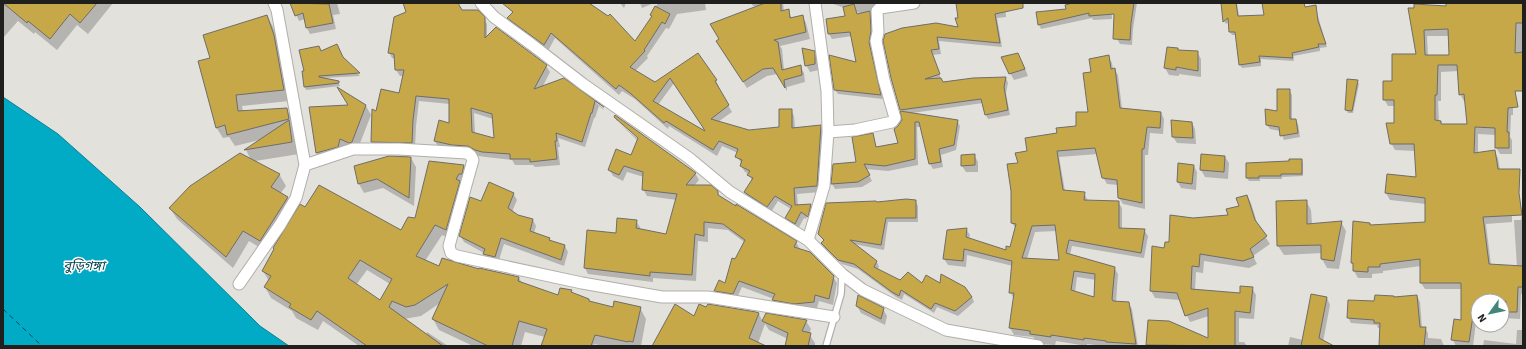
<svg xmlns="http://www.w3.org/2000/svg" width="1526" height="349" font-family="'Source Sans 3','Noto Sans Bengali',sans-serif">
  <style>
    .water { fill: #02abc5; stroke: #0b8193 }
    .shadow { fill: #0003; fill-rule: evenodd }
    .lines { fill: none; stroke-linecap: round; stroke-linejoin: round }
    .ferry { stroke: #06444f; stroke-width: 1; stroke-dasharray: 5 4; stroke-linecap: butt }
    .building { fill: #c6a848; stroke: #6e6d69; fill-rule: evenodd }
    .service-casing { stroke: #b1afab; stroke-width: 8 }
    .minor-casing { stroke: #b1afab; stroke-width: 13 }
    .service { stroke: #fff; stroke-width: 5.5 }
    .minor { stroke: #fff; stroke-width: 11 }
    .labels { text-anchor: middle; stroke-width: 3; stroke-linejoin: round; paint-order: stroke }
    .water-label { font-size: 13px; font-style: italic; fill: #06444f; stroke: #fff }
  </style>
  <rect width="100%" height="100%" fill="#e3e1dc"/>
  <path class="water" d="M3 97 58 134 140 207 260 326 289 346H3Z"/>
  <path class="shadow" d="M3 3H113L88 34 77 25 57 50 35 32 34 34 18 21 3 38Z
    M291 3H309L310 5V3H337L340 14 333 15 336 29 310 34 307 28 305 19 299 21Z
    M404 3H456V11L484 18 487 24V37L546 66 550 72 542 88 564 79 603 108 604 110 599 106 595 118H594L585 147 558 138 560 147H558L560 165 535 167 533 165H515L512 160 486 157 479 156 472 152 438 147 435 141 450 124V104L419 101 416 126 415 148H375L372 142 376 113 400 94 404 76H400L396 70V59L392 58 389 52 408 15ZM474 113 493 119 495 139 475 134Z
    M507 3H590L635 42 652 17 651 15 658 3H705L706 10 677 14 669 29 666 28 647 56 648 58 635 71 655 83 698 54 716 81 719 87 718 88 732 112 718 122 749 131 780 128 791 110 794 116 795 128 820 126 824 132 820 192 797 194 798 206 811 205 814 211 811 222 808 220 811 210H809L806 219 804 218 798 229 790 224 787 218 791 209 778 201 771 212 748 198 745 192 752 181 749 174 745 172 741 166 742 164 737 157 738 153 722 146 717 156 669 126 668 129 635 99 622 91 619 95 555 38 548 51 512 24 508 18 514 13 509 9 506 4ZM674 83 707 133 658 105Z
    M620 3H626L624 8Z
    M640 3H654L642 8Z
    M751 3H783L784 11 788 10 792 19 802 16 806 23 810 39 780 46 782 49 784 70 800 66 804 73 805 82 787 87V91L777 74 767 76 747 88 721 48 758 6H753Z
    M830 3H889L873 17 871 16 872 19 873 37 871 48 883 99 838 94 835 90 857 64 852 36 832 39 829 34 827 20 866 15Z
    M957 3H1005L1006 17 997 18 1002 47 939 41 941 54 932 55 941 79 943 83 1006 78 1008 83 1006 93 1010 115 988 119 986 115 983 103 912 113 957 121 960 126 956 150 941 155 943 167 933 169 930 164 921 127H917L918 165 888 171 866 169 872 181 862 187 835 189 832 184 834 165 858 163 872 134 877 148 899 143 898 127 903 120 902 112 884 41 959 28Z
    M1075 3H1111L1112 19 1093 20 1092 18 1041 29 1039 25 1067 10Z
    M1123 3H1137L1133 29 1132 45 1120 44 1117 39Z
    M1222 3H1237L1239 17 1265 16 1263 3H1305V8L1315 6 1327 47 1320 48V51L1293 56 1294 61 1261 59V66L1242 68 1240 65 1237 35H1232L1230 32 1229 22 1226 24 1224 21Z
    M1468 3H1523V71H1513V115H1511L1510 137 1512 140V154H1500L1496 147V135L1478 134V153L1494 151 1498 158 1500 170 1512 176V222L1486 224 1491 265 1517 267 1514 220H1521L1523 204V294H1521L1520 319 1502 318V301H1478V322H1476L1473 346H1456L1453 340 1462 321V289H1425L1421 283V266L1383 271V273L1372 274V278H1358L1354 271V266L1352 263 1370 226 1426 223V204L1390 200 1386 193 1417 178 1415 151 1395 150 1391 143 1394 124 1395 106H1388L1384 99 1393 82 1417 55 1409 9 1447 7ZM1427 36H1449L1450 56H1428ZM1459 71 1460 94 1464 101H1466L1468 125H1442L1441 122H1439L1438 101H1441V72Z
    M267 16 273 27 280 47 289 101 242 106 243 111 286 109 293 120 299 154 255 161 279 174 286 186 280 194 288 198 294 209 267 252 249 241 233 268 177 219 170 208 251 160 246 150 263 139 235 146 229 137 223 138 216 127 211 59Z
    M1178 49 1179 51 1197 52 1201 59V77L1179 74V76L1169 75 1165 68Z
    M321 52 343 59 360 76 323 78 338 82 340 86 306 90 305 87 303 72Z
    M814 52 818 59 819 70 810 72 806 65Z
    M1108 56 1112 63 1113 69H1114L1118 75 1122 109 1161 113 1164 119 1163 134 1150 133 1148 155H1145V209L1123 204 1119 198V185L1107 184 1103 177 1098 154 1059 157 1065 191 1084 193 1088 201 1118 202 1122 208V229L1144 230 1148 236 1144 258 1072 246 1070 255 1114 267 1118 274 1116 302 1128 303 1132 309 1138 346H1104L1087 344V346L1056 341 1055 345 1038 344 1033 337 1014 335 1010 328 1014 299 1010 292 1013 266 967 255 966 267 948 265 944 259 966 229 970 235 969 239 1006 251 1011 248 1016 229 1012 223 1019 163 1028 152 1058 134 1077 127 1090 113 1092 73ZM1056 231 1060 261 1027 259 1035 232ZM1077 277 1096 280 1095 298 1075 292Z
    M1022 61 1028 76 1014 80 1010 73Z
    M1357 81 1359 84 1353 113H1348L1346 110Z
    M339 90 366 106 371 115 357 151 322 161 317 153 310 108 349 106Z
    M1289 90 1292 95V120H1295L1298 124 1300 137 1284 140 1280 131 1270 129 1267 125 1278 112Z
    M615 117 695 173 699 180 694 186 717 192 721 199 796 242 800 249 799 250 833 277 837 283 833 305 819 301 817 308 799 310 777 306 773 300 774 299 742 287 736 300 719 297 715 291 726 284 735 260 744 242 728 230 708 228V242L698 241 696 281 653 278V282L588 274 585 268 616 234 636 221 640 227V230L667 235 677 200 647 196 643 189 644 177 627 172 623 181 613 176 609 169 632 157 638 141 618 122 641 142 643 141 618 120 617 121Z
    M1192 123 1195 129 1196 144 1177 143 1173 137Z
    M974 155 978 162V172H966L962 166Z
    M1202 155 1225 157 1229 163 1228 179 1205 177 1201 170Z
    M411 158 416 167 414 206 383 188 364 193 359 184 355 166Z
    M1302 160 1303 163V176L1282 177V179H1260V181H1249L1247 178 1290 162Z
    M464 166 470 176 452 240 442 235 425 261 440 267 479 270 519 278 522 283 558 296 571 291 573 294 589 300 590 302 614 308H640L646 319 641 346H604L594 344 595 346H542L545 337 525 332 521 346H473L439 330 433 319 440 303 421 316 404 319 426 335 427 332 448 346H359L323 321 318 330 296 318 292 311 271 298 265 287 269 281 263 271 305 208 401 232 416 219ZM367 270 390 284 380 302 356 285Z
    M1194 166 1197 172 1196 190 1181 188 1178 182Z
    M513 193 517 200 512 212 517 216 533 220 536 226 534 233 549 239 551 242 565 246 568 252 564 266 504 244 498 263 488 261 484 253 464 242 460 235 482 202Z
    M1247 196 1251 203 1258 226 1270 244 1253 256 1257 264 1249 268 1204 261 1203 273 1196 272 1195 290 1240 294 1252 288 1256 295 1254 319 1239 318V342H1244L1247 346H1148L1147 345 1209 340V316L1190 322 1180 300 1155 298 1151 291 1165 249 1193 219 1230 216 1240 207Z
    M915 201 918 206V222H888L884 250 854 244 877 262 879 267 877 270 901 281 922 284 941 285 972 297 974 302 958 316 937 307 934 313 904 294 902 300 896 297 858 269 842 264 825 248 822 243 824 241 819 234 877 203Z
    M1306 201 1311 210 1312 224 1341 222 1346 231 1339 269 1327 268 1322 259V253L1284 255 1278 246 1277 202Z
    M1417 296 1420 302 1422 328H1425L1428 333V338L1441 339 1444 346H1374H1380L1381 328H1378L1377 325 1351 323 1348 317 1375 302 1394 298Z
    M1327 298 1330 305 1323 342 1326 346H1288L1290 337 1303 340Z
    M709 305 759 314 763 322 767 314 806 321 811 329 809 334 815 343V346H786L788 339 769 330 765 324 757 346H653L707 309Z
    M857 306 883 309 887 316 885 325 861 313Z
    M1517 330H1523V346H1483L1484 340 1516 344Z"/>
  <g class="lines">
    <path class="ferry" d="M3 309 42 346"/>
  </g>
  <path class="building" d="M3 3H97L80 23 70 14 50 39 28 21 27 23Z
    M290 3 329 4 333 23 306 28 303 13 295 16Z
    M403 3H458L462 10H478L485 17V38L496 27 547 65 534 89 564 78 604 107 595 101 592 113H591L582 142 556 133 557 141H555L557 159 530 162V159H510V154L482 152 475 150 468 146 452 145 434 141 439 120 449 123V99L416 96 413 120 412 143 371 142 372 109 376 111 381 89 399 93 404 70H395L394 54 388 53 394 17 406 12ZM471 108 492 114 494 138 472 132Z
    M502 3H589L608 16 610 14 635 41 652 16 650 15 655 6 670 14 665 24 662 22 644 50 645 51 630 67 655 82 698 53 717 80 715 81 729 105 711 119 749 130 779 127V109H792V128L821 125 817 186 794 188 795 205 811 204 808 217 801 212 795 224 785 218 792 206 775 196 767 207 744 192 753 178 747 175 750 171 740 166 742 160 735 157 738 149 719 141 713 150 666 121 664 123 630 93 619 85 616 89 551 33 544 45 507 18 513 12ZM670 78 702 126 705 131 653 101Z
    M765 3H781V11L789 9 790 18 803 15 806 32 774 40 778 42 782 70 801 65 802 75 784 80 785 88 773 68 763 69 743 82 716 41 719 39 710 24Z
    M956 3H1023V8L995 14 1000 43 937 37 939 49 931 50 940 74 925 79 941 78 943 82 973 78 1006 77 1004 87 1008 110 985 115 981 99 900 110 891 78 883 41 885 34 902 28 936 23 958 27 955 18H958Z
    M1073 3H1134L1131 23 1130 40 1113 39 1114 14 1089 16V13L1038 25 1036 12 1066 9 1065 5Z
    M1221 3H1236L1238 16 1264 15 1262 3H1304L1305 7 1316 5 1318 21 1326 44H1318L1319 47 1292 53 1293 58 1259 56 1260 62 1239 65 1235 32H1229L1228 18 1223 22Z
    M1446 3H1523V23H1516L1515 53 1523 52V91H1515L1518 107 1508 108 1507 132H1509V148H1495V128L1475 127 1474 153 1495 150 1498 169H1520L1519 193 1522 215 1483 217 1489 264 1523 266V287H1518L1517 312H1506V301H1478V316H1473L1469 342 1451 340 1454 319 1461 320V283H1420V259L1380 264V267H1368V272L1353 271V263H1351L1353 221 1370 223V225L1425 222V198L1385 193 1387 174 1416 177 1414 144H1390L1386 123H1394V100H1383V81H1392V54H1416L1408 8H1414V4L1446 6ZM1448 29 1449 55H1425L1424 30ZM1438 65H1457L1459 95 1464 94 1467 124H1441V121L1435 120V95H1437Z
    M854 4 857 14 870 11 871 31 869 42 881 95 834 90 829 55 856 62 850 32 828 34 826 19 845 16 843 7Z
    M267 15 274 35 284 90 236 95 238 111 287 108 289 119 227 135 225 125 216 128 198 61 210 58 203 35Z
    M337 44 343 57 360 73 319 76V77L339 81V83L304 87 302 71H304L299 50 319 46 321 51Z
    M1167 47 1178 48V50L1198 51V71L1176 67V70L1164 68Z
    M802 48 815 51V64L805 66Z
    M1018 53 1025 69 1009 74 1001 57Z
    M1109 55 1111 69 1115 68 1120 108 1161 112 1160 128 1147 127 1144 149H1142V203L1118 198 1117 180 1102 178 1095 148 1057 151 1063 190 1085 192 1084 200 1119 201V228L1145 229 1141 253 1069 240 1066 253 1115 267 1112 299 1113 301 1129 302 1136 344 1106 342V341L1084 338V340L1051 335V337L1030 334V331L1009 328 1014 293H1009L1012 261 964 249 963 261 943 259 947 230 967 228 966 237 1006 250V246L1010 247 1016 224 1011 223V191L1007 164 1018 163 1015 153 1027 151 1025 138 1057 133 1056 128 1076 126V112H1088L1083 73 1091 72 1089 59ZM1055 225 1059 260 1022 258 1032 226ZM1074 271 1095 274 1094 297 1071 290Z
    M1347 79 1358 80 1352 111 1345 110Z
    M337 87 366 105 352 142 349 143 340 139 338 147 316 153 309 107 348 105Z
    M1277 89H1290V119H1296L1298 133 1280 136 1279 127 1266 125 1265 109 1277 111Z
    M900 111 958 120 954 145 939 149 941 162 929 164 919 122H915V159L885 166 864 164 870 175 858 182 831 184 833 164 856 162 852 137 873 133 876 147 898 143 894 129 898 126 902 120Z
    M615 115 696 173 686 185H711L718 191V195L736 206V204L797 241 794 247 810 252 834 276 829 299 815 295 814 302 794 304 772 300 775 294 739 281 733 294 714 291 719 280 725 283 732 258 735 259 745 240 723 224 704 222V236L695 234 692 275 650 272V276L584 268 587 230 616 233 617 218 637 220 636 228 666 234 677 194 642 190 643 172 624 166 619 175 608 170 616 149 631 155 638 138 614 117Z
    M289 120 292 142 244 150Z
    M1171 120 1192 122 1193 138 1172 137Z
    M240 153 280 174 271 187 288 197 260 241 243 231 226 257 169 208 190 186Z
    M975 154V165L961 166V155Z
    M1201 154 1225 156 1224 172 1200 170Z
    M389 156 411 157 409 198 377 179 358 184 354 166Z
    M1289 159H1302V174H1281V176H1259V178H1246V163L1289 161Z
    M429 161 464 165 462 174H459L456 179 460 181 446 230 435 225 416 256 439 266 442 258 479 269V268L519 277 518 281 558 295 560 288 572 290 571 292 589 299V301L613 307 614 301 641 307 633 342 628 341V342L595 335 591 346H541L547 329 519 321 512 346H488L432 319 448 284 415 305 406 307 392 301 389 307 443 346H367L317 311 311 320 289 307 291 304 264 287 271 276 262 271 274 249 273 248 300 204 305 207 319 185 401 230 408 217 415 218ZM360 260 392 279 380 300 348 278Z
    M1178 163 1194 165 1192 184 1177 182Z
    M489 182 514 193 508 208 518 215 533 219 530 231 550 238 549 240 565 245 561 260 501 238 495 257 483 254 485 249 459 236 470 197 481 201Z
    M1247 195 1255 220 1267 236 1250 249 1254 257 1243 261 1200 254 1199 267 1192 266 1191 289 1240 293V286L1253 287 1250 313 1235 311V346L1146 345 1148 320 1169 321 1208 338V308L1185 316 1177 293 1150 291 1152 246 1164 248 1165 242H1169L1170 215 1193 218 1228 215 1226 209 1239 206 1236 198Z
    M906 199 916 200V218H886L881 245 850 240 877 261 874 267 900 280 908 272 922 283 926 275 940 283 941 274 965 287 972 297 955 311 935 303 931 309 901 290 899 296 892 292 854 264 838 260 821 243 824 240 818 234 826 203 876 201 877 202Z
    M1307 200V224L1342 221 1334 261 1321 259V245L1277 246 1276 201Z
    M1311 294 1327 297 1319 338 1334 346H1301Z
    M858 295 884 308 881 319 856 306Z
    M1375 295 1394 296V297L1417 295 1420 327H1426L1424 346H1379L1380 323H1374V320L1347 318 1348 300 1374 301Z
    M675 304 694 316 699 304 706 307 708 304 756 312 759 313 749 338 766 346H652Z
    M766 313 807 320 802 331 811 333 808 346H785L788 333 762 321Z"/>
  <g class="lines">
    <defs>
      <path id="service" d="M826 346 841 294 842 275"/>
      <path id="minor" d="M481 3 494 17 531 44 583 84 689 158 730 192 808 240 842 274 863 290 946 330 1038 346
        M828 132 855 130 892 122 895 118 884 80 876 41 878 32 877 11 880 8 914 3
        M305 165 353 149H399L467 153 471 156 473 160 449 246 451 253 457 256 582 283 662 297H708L834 317
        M808 240 824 186 828 132 827 91 815 3
        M239 284 280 225 296 198 305 165 277 10 274 3"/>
    </defs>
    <use href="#service" class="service-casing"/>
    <use href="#minor" class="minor-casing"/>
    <use href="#service" class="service"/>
    <use href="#minor" class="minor"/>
  </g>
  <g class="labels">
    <g class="water-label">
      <text x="84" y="270">বুড়িগঙ্গা</text>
    </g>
  </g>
  <rect width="1526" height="349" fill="none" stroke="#1f1f1d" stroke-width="8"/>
  <g transform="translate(1490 313) rotate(237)"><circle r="19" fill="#ffffff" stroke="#a5a5a5"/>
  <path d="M0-3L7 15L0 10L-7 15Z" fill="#438678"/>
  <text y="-6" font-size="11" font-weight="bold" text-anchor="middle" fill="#1f1f1d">N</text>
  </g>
</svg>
